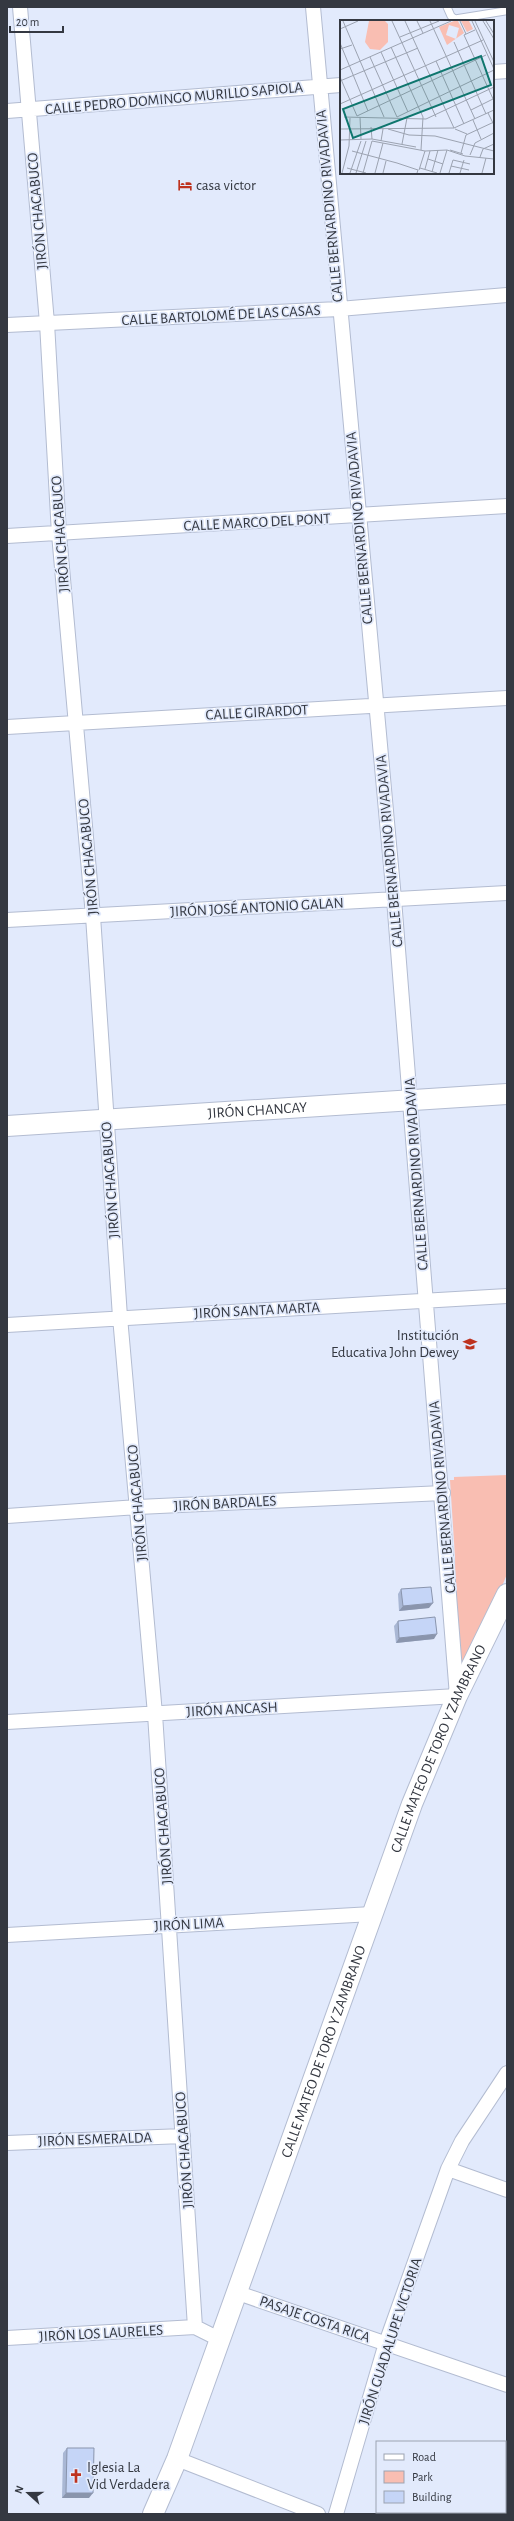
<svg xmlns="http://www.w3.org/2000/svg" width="514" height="2521" font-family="'Alegreya Sans',sans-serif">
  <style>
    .green { fill: #f9beb2 }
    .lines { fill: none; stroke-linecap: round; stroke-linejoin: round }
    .lane-casing { stroke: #b3bcd1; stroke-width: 9 }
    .street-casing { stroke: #b3bcd1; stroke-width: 16 }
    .secondary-casing { stroke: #b3bcd1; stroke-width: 22 }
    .lane { stroke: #fff; stroke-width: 7 }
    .street { stroke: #fff; stroke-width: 14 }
    .secondary { stroke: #fff; stroke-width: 20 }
    .wall { fill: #a9b7d4 }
    .shaded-wall { fill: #8a95ad }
    .building { fill: #c5d5f7; stroke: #8a95ad }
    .labels { text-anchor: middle; stroke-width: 3.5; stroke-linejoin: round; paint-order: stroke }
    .street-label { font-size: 15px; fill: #343841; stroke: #e2eafc }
    .poi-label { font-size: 15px; fill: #343841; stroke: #e2eafc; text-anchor: start }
    .inset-road { fill: none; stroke: #9ca3b1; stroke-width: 1 }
    .view { fill: #0f766e; fill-opacity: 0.15; stroke: #0f766e; stroke-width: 2 }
    .inset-edge { fill: none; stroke: #343841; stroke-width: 2 }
  </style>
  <rect width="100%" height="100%" fill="#e2eafc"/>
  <path class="green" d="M507 1475V1574L457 1696 455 1557 450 1480H454V1477Z"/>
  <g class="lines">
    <defs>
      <path id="lane" d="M447 7 451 16 455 19 505 11 507 9"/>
      <path id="street" d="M20 7 47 323 59 534 93 916 120 1317 155 1714 195 2327
        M493 72 507 71
        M7 111 341 85
        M7 325 339 309 507 295
        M7 536 507 506
        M7 727 507 698
        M7 920 507 893
        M7 1325 507 1296
        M7 1516 138 1507 443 1493
        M7 1722 457 1696 394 899 313 7
        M7 1935 372 1914
        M7 2143 183 2136
        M448 2169 507 2190
        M235 2292 507 2385
        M195 2327 219 2339
        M7 2338 195 2327
        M177 2459 318 2514
        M336 2514 386 2343 448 2169 462 2141 507 2073"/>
      <g id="secondary">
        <path id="s1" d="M7 1126 507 1094"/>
        <path id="s2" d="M153 2514 177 2459 412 1804 457 1696 507 1594"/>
      </g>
    </defs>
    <use href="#lane" class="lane-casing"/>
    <use href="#street" class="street-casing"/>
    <use href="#secondary" class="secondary-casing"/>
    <use href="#lane" class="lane"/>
    <use href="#street" class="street"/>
    <use href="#secondary" class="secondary"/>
  </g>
  <path class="wall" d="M401 1589 429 1608 399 1611 398 1594Z
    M398 1621 434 1639 396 1643 394 1626Z
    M67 2448 89 2498H62L63 2453Z"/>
  <path class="shaded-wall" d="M433 1603 429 1608 399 1611 403 1606Z
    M437 1634 434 1639 396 1643 399 1638Z
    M66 2493H93L89 2498H62Z"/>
  <path class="building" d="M431 1587 433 1603 403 1606 401 1589Z
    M435 1617 437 1634 399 1638 398 1621Z
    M67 2448H94L93 2493H66Z"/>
  <defs>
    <symbol id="hotel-bare" viewBox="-9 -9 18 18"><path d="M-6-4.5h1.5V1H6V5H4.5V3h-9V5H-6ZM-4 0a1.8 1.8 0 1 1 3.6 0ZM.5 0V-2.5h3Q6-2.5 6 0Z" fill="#be321f" stroke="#e2eafc" stroke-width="2.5" paint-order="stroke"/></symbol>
    <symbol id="school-bare" viewBox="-9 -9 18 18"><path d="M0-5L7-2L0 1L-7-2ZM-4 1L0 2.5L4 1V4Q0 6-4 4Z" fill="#be321f" stroke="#e2eafc" stroke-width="2.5" paint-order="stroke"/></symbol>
    <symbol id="church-bare" viewBox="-9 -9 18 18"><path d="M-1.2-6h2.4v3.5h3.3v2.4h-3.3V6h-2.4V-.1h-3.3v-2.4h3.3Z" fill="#be321f" stroke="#e2eafc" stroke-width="2.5" paint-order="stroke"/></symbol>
  </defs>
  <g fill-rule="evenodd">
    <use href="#hotel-bare" x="175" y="175" width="20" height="20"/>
    <use href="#school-bare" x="460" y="1334" width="20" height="20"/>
    <use href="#church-bare" x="66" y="2466" width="20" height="20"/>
  </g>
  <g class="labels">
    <g class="street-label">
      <text transform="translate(174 98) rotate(-5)" y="5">CALLE PEDRO DOMINGO MURILLO SAPIOLA</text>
      <text transform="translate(329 206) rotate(-95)" y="5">CALLE BERNARDINO RIVADAVIA</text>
      <text transform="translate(37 211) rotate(-95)" y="5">JIRÓN CHACABUCO</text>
      <text transform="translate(221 315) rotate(-3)" y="5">CALLE BARTOLOMÉ DE LAS CASAS</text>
      <text transform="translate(257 522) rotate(-3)" y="5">CALLE MARCO DEL PONT</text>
      <text transform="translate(359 528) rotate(-95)" y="5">CALLE BERNARDINO RIVADAVIA</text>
      <text transform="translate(60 534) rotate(-94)" y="5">JIRÓN CHACABUCO</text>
      <text transform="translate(257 712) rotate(-3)" y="5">CALLE GIRARDOT</text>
      <text transform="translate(389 851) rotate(-95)" y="5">CALLE BERNARDINO RIVADAVIA</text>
      <text transform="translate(88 857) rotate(-95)" y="5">JIRÓN CHACABUCO</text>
      <text transform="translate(257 907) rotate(-3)" y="5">JIRÓN JOSÉ ANTONIO GALAN</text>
      <text dy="5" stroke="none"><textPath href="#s1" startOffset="251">JIRÓN CHANCAY</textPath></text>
      <text transform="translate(416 1174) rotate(-94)" y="5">CALLE BERNARDINO RIVADAVIA</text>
      <text transform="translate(110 1180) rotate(-94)" y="5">JIRÓN CHACABUCO</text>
      <text transform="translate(257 1310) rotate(-3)" y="5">JIRÓN SANTA MARTA</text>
      <text transform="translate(442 1497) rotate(-95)" y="5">CALLE BERNARDINO RIVADAVIA</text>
      <text transform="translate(137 1503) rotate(-95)" y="5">JIRÓN CHACABUCO</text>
      <text transform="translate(225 1503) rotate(-3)" y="5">JIRÓN BARDALES</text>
      <text transform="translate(232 1709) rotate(-3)" y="5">JIRÓN ANCASH</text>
      <text dy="5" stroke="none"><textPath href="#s2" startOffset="817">CALLE MATEO DE TORO Y ZAMBRANO</textPath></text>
      <text transform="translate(163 1826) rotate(-94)" y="5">JIRÓN CHACABUCO</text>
      <text transform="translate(189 1924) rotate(-3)" y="5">JIRÓN LIMA</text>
      <text dy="5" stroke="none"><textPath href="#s2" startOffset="493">CALLE MATEO DE TORO Y ZAMBRANO</textPath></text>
      <text transform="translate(95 2139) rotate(-2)" y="5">JIRÓN ESMERALDA</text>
      <text transform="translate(184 2150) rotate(-94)" y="5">JIRÓN CHACABUCO</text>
      <text transform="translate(315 2319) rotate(19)" y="5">PASAJE COSTA RICA</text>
      <text transform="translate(101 2333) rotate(-3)" y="5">JIRÓN LOS LAURELES</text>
      <text transform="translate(390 2341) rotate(-72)" y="5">JIRÓN GUADALUPE VICTORIA</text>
    </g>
    <g class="poi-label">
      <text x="196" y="190">casa victor</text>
      <text x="459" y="1340" text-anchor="end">Institución<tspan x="459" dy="17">Educativa John Dewey</tspan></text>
      <text x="87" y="2472">Iglesia La<tspan x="87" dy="17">Vid Verdadera</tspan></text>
    </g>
  </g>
  <g transform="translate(340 20)">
    <rect width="154" height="154" fill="#e2eafc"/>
    <path d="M29 1H45L48 4V22L40 30 30 29 25 22ZM114 1H118L124 13 107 25 99 7ZM109 5 119 8 116 19 106 15ZM121 1H129L133 9 127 12Z" fill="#f9beb2" fill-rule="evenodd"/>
    <path class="inset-road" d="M3 1 44 97M52 1 96 97M65 1 114 108M77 1 83 13M90 1 135 99M120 1 126 14M132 1 154 49M135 1 154 42M143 1 154 19M146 1 154 14M0 9 18 1M135 10 124 15 154 81M60 17 99 1M114 22 146 94M0 23 28 91M51 27 83 97 81 130M0 29 12 25M41 32 68 92M30 37 57 97 154 50M96 41 124 104M0 50 111 1M0 57 17 96M0 61 78 28M0 84 143 20M131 90 153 79M148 93 154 105M17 96 146 35M4 97 86 99 154 67M20 97 21 119M133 100 141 119M31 107 32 119M0 109 114 108 154 90M48 109 69 115 95 116 154 131M115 109 127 114M0 120 32 119 76 127M41 121 43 109M62 124 67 98M110 130 123 134M12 131 57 143 78 150 77 153M121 133 126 115 154 102M130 135 135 123 154 113M140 137 143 129 154 124M88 139 103 144M111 146 129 150M7 148 26 153M80 148 97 153M85 149 90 131M79 150 85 131M92 152 98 130M2 153 9 126 10 98M10 153 21 121M16 153 26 121M23 153 32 121 85 131 107 130 125 136 154 139M35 153 43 123M43 153 46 141M100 153 107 130M109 153 113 140 130 144M120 153 124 140M142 153 146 138"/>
    <path class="view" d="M141 36 151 65 13 118 3 89Z"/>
    <rect width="154" height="154" class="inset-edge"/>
  </g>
  <rect width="514" height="2521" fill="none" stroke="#343841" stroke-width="16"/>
  <rect x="376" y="2441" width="130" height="72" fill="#e2eafc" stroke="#9ca3b1"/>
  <rect x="384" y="2454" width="20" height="6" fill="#ffffff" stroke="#9ca3b1"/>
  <text x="412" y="2461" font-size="12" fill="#343841">Road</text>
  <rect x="384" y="2471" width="20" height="12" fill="#f9beb2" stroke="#9ca3b1"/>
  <text x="412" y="2481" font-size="12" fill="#343841">Park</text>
  <rect x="384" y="2491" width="20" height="12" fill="#c5d5f7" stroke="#9ca3b1"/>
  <text x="412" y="2501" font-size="12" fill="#343841">Building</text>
  <g transform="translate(28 2493) rotate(291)" stroke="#e2eafc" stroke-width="3" paint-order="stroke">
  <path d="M0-3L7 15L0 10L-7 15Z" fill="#343841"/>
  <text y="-6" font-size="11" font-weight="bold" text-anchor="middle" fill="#343841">N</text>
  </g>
  <path d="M10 26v6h53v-6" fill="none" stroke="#343841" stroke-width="2"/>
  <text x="16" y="26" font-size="12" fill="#343841" stroke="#e2eafc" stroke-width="3" paint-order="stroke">20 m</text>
</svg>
